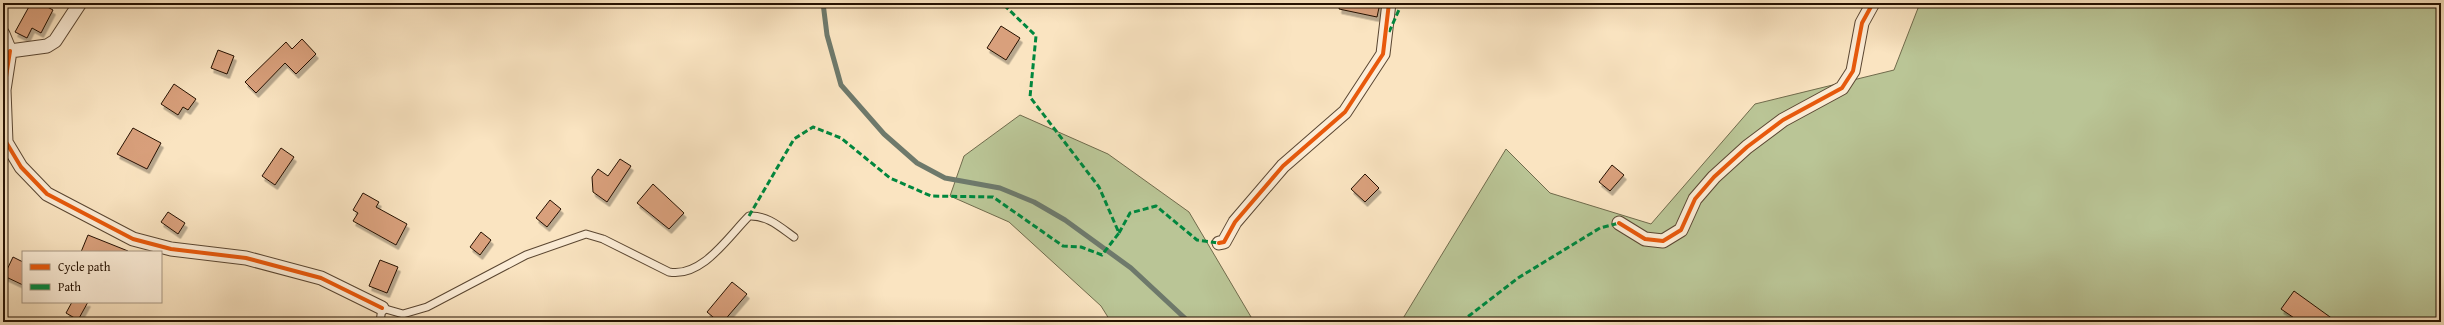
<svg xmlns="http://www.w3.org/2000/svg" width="2444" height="325" font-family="'Gentium Book Plus',serif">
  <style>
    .green { fill: #bac596; stroke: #706b4c }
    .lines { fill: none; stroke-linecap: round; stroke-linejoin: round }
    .stream { stroke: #6e796b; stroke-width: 5 }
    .building { fill: #d9a07b; stroke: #251101; filter: url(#shadow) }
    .lane-casing { stroke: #5a4631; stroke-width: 9 }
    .street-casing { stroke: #5a4631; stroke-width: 15 }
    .lane { stroke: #fcedd7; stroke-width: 7 }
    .street { stroke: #fcedd7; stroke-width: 13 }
    .quiet { stroke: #00873e; stroke-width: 3; stroke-dasharray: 6 3; stroke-linecap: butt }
    .cycleway-casing { stroke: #fcedd7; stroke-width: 6 }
    .cycleway { stroke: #e8590c; stroke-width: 4 }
  </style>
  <defs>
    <filter id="shadow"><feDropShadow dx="2.5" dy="4.5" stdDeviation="0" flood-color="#0004"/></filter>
  </defs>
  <rect width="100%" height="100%" fill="#fae4c1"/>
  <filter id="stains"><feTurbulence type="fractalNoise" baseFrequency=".005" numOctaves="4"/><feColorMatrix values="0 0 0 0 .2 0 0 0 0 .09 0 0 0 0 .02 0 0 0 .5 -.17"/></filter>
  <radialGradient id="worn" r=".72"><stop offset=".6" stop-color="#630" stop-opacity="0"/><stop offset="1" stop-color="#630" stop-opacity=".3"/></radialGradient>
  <path class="green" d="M1920 3H2441V322H1403L1402 320 1506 149 1550 193 1651 224 1755 104 1894 70Z
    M1020 115 1108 154 1189 212 1254 322H1111L1101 306 1009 222 950 196 964 156Z"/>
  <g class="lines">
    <path class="stream" d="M823 3 827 35 841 85 884 134 917 163 945 178 1000 188 1034 202 1065 220 1131 268 1189 322"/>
  </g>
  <path class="building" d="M31 3H40L53 10 41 33 32 28 27 38 15 32Z
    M1340 3H1380L1377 17 1339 9Z
    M1001 26 1020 38 1006 60 987 48Z
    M302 39 316 54 296 74 285 63 256 93 245 82 286 42 292 49Z
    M218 50 234 56 227 74 211 68Z
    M174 84 196 99 188 110 183 107 178 115 161 104Z
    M133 128 161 143 147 169 117 154Z
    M281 148 294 157 275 185 262 176Z
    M620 159 631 166 607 202 593 192 592 177 598 169 608 176Z
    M1612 165 1624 175 1610 191 1599 182Z
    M1365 174 1379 188 1365 202 1351 189Z
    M653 184 684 213 669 229 637 203Z
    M363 193 379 202 376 207 407 224 396 245 353 221 358 213 353 210Z
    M550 200 561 209 547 227 536 218Z
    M168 212 185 223 178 234 161 222Z
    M481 232 491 240 480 255 470 247Z
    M88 235 128 251V252H81Z
    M13 257 23 262V285L4 276Z
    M380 260 398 267 387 293 369 286Z
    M732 282 747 294 723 322H719L707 312Z
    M2294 291 2337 322H2300L2281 309Z
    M72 302H88L78 320 66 313Z"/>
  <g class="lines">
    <defs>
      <path id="lane" d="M380 322 382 308 403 314 427 307 526 255 586 234 603 239 669 272C702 278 728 237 749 216 767 215 780 227 794 237"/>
      <path id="street" d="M3 34 10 51 47 46 55 41 80 3
        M10 51 4 90 6 142 21 167 47 194 133 239 171 249 246 258 321 278 382 308
        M1619 223 1645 239 1663 241 1681 230 1695 199 1714 177 1747 147 1783 120 1842 88 1853 71 1862 23 1873 3
        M1219 243 1224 242 1235 222 1283 166 1345 112 1383 54 1389 3"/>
    </defs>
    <use href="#lane" class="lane-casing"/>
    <use href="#street" class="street-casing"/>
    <use href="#lane" class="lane"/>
    <use href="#street" class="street"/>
    <path class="quiet" d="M1389 32 1402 3
      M749 216 794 139 813 127 841 138 890 178 931 196 993 197 1063 246 1081 247 1102 255 1119 233 1099 187 1030 97 1036 36 1002 3
      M1119 233 1130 213 1156 206 1197 240 1219 243
      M1461 322 1518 278 1600 228 1619 223"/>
    <defs>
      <path id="cycleway" d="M10 51 4 90 6 142 21 167 47 194 133 239 171 249 246 258 321 278 382 308
        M1619 223 1645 239 1663 241 1681 230 1695 199 1714 177 1747 147 1783 120 1842 88 1853 71 1862 23 1873 3
        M1219 243 1224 242 1235 222 1283 166 1345 112 1383 54 1389 3"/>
    </defs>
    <use href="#cycleway" class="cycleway-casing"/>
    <use href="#cycleway" class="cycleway"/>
  </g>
  <rect width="2444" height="325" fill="none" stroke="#fae4c1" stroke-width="16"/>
  <rect x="4" y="4" width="2436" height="317" fill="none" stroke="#251101" stroke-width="2"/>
  <rect x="8" y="8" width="2428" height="309" fill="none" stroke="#251101"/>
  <rect x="22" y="251" width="140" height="52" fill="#fcedd7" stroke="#a69581"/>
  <rect x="30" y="264" width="20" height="6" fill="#e8590c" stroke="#a69581"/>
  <text x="58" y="271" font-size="12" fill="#251101">Cycle path</text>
  <rect x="30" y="284" width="20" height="6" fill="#00873e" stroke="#a69581"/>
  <text x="58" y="291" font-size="12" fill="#251101">Path</text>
  <rect width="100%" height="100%" filter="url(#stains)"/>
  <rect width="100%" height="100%" fill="url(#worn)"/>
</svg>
